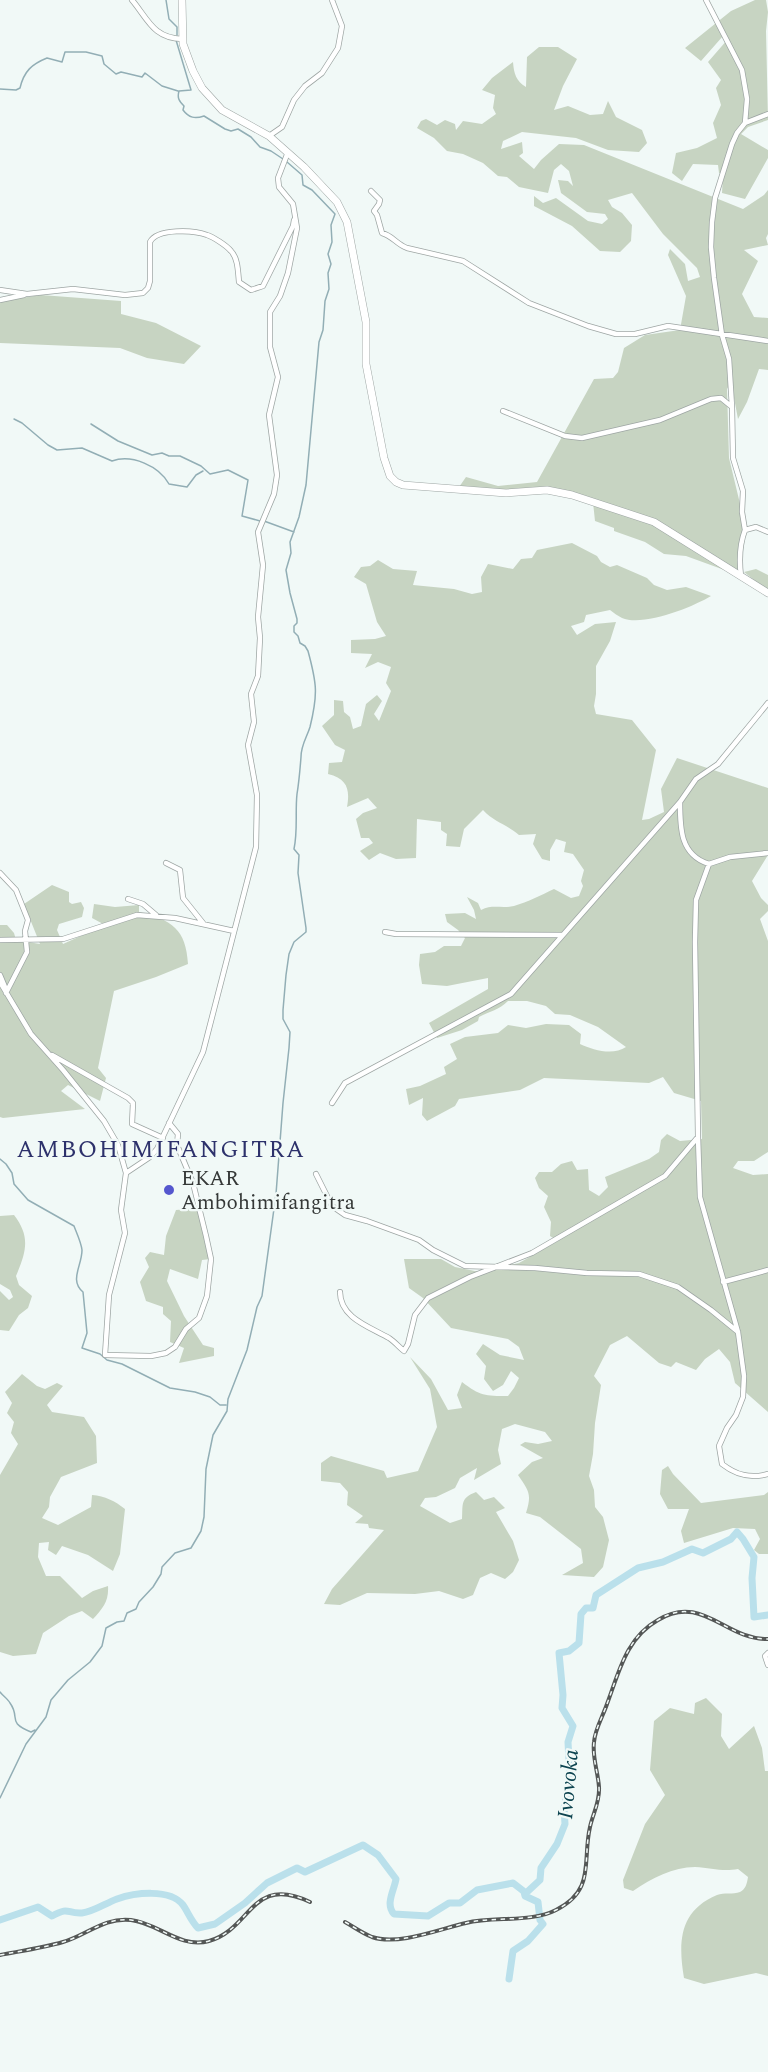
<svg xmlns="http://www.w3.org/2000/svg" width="768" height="2072" font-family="Spectral,serif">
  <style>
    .green { fill: #c7d4c2 }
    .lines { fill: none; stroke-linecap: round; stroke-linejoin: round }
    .stream { stroke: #92aeb5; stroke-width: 1.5 }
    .river { stroke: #bae0eb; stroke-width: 7 }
    .street-casing { stroke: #9ea6a4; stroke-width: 6 }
    .primary-casing { stroke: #9ea6a4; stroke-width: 8 }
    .street { stroke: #fff; stroke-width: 4.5 }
    .primary { stroke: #fff; stroke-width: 7 }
    .rail-casing { stroke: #545756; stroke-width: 4 }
    .rail { stroke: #f1f9f7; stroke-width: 1.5; stroke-dasharray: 4.5; stroke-linecap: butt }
    .poi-dot { fill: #5557ce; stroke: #f1f9f7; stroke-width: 2 }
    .labels { text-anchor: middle; stroke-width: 4.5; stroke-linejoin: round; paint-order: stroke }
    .poi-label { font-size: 21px; fill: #353837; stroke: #f1f9f7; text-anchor: start }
    .water-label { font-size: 22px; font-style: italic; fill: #0c434f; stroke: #f1f9f7 }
    .quarter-label { font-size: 24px; letter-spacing: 1.5px; fill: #2d316b; stroke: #f1f9f7 }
  </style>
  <rect width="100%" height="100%" fill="#f1f9f7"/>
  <path class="green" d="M755 0H766L768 12 766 31 768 120 748 127 741 134 768 150V158L745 199 722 193 723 174 719 173 718 165 693 164 682 181 672 173 676 153 697 148 717 138 713 123 721 105 716 88 721 80 708 62 728 39 723 36 701 61 685 48 731 11Z
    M539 47H558L577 59 563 86 554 110 568 106 590 115 603 114 608 101 616 117 642 130 647 143 639 152 608 150 576 138 522 132 503 141 501 149 522 142 523 153 519 156 534 169 541 160 559 144 584 145 743 209 764 195 768 190V234L766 238 768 245 744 250 758 261 742 294 754 317 768 318V370L759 369 747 402 738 419 731 382 727 389 729 458 742 512 745 530 739 558 741 576 686 556 664 554 645 542 614 531V528L595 521 593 502 572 495 457 490 466 477 498 486 537 482 594 379 613 378 618 372 624 348 645 335 680 330 686 296 668 255 670 249 685 264 688 281 700 277 697 268 663 234 632 193 608 200 612 207 622 213 632 225 631 241 620 252 600 251 572 226 534 206V196L543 203 556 198 588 221 602 224 608 219 605 214 587 212 561 193 558 180 568 181 573 186 569 171 561 164 554 170 548 193 519 187 507 177 498 176 483 163 463 154 447 151 434 138 417 128 421 121 426 119 437 125 445 120 455 124 456 130 463 121 482 124 496 114 493 108 495 95 482 90 492 78 513 62C514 74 516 81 526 87L527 57Z
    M41 295 121 301V314L156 323 201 346 184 364 147 358 120 348 0 343V301Z
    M572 543 597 556 601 562 610 567 617 565 647 578 654 585 667 590 686 587 711 596C693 607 643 627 622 618 618 616 614 613 610 610L586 615 584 622 571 626 577 635 595 624 616 622 610 641 596 666V694L594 706 596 714 632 720 656 750 642 820 649 819 664 812 661 789 677 758 768 788V855L752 881 761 898 768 905V911L760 919 768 941V1152L754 1161H738L733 1168 753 1175 768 1174V1412L735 1383 730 1362 719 1349 705 1359 696 1370 676 1362 671 1367 659 1363 627 1336 610 1345 594 1376 601 1385 595 1423 593 1454 589 1476 594 1490 595 1507 603 1517 609 1540 603 1567 594 1577 562 1575 583 1563 581 1549 540 1517 526 1513C532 1494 529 1491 518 1475L532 1462 543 1458 520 1445 525 1442 538 1444 552 1441 545 1432 515 1424 502 1429 498 1450 501 1464 474 1480 477 1468 460 1478 455 1488 436 1497 425 1498 420 1506 450 1523 462 1519C463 1504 460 1498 476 1492L484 1500 494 1497 505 1508 496 1512 513 1541 519 1560 513 1572 505 1579 491 1573 480 1578 473 1595 463 1599 439 1591 415 1594 367 1593 340 1605 324 1604 332 1589 384 1530 369 1528 368 1524 355 1523 363 1516 347 1505 348 1492 340 1483 321 1481V1463L331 1456 384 1471 387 1478 418 1471 437 1427 430 1389 410 1357 431 1379 448 1410 462 1408 457 1395 462 1382C480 1396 485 1396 508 1396L514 1388 519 1378 511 1371 503 1385 493 1391 484 1379 486 1366 476 1354 483 1344 500 1355 524 1360 519 1347 508 1339 451 1328 423 1298 409 1288 404 1259H441L455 1267 480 1272 519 1263 558 1241 550 1236 551 1222 544 1207 548 1196 539 1188 535 1178 539 1172H552L561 1164 572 1161 577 1170 588 1169 589 1190 599 1196 608 1187 605 1177 649 1159 659 1152 661 1140 667 1134 680 1141 702 1139 701 1101 674 1093 663 1077 649 1083 544 1078 520 1090 459 1099 455 1106 427 1121 422 1115 423 1098 409 1105 406 1089 420 1086 446 1074 444 1067 457 1059 450 1044 465 1037 498 1033 508 1025 526 1028 546 1024 569 1025 581 1034 580 1044C593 1050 613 1056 626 1047L598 1027 570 1015 555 1014 546 1006 527 1001H508C499 1010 490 1011 479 1017L478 1021 462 1030 437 1038 429 1023 488 989V978L447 986 422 984 419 965 420 954 435 952 444 946H461L465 938 458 930 447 922 445 914 465 913 476 919 474 910 467 897 478 903 481 910C493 904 501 909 514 906 528 902 541 895 554 889L571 898 579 896 583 886 581 881 584 870 573 854 564 852 566 842 556 839 550 850V861L542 859 533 844 536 834 519 835C506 824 494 822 483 810L464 829 460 847 446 846 447 834 441 830V822L417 819 416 858 396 859 380 853 369 860 360 851 373 843 369 838H361L356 819 363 813 377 808 368 798 347 807C350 790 348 779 328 774L329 763 342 762 345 750 335 745 322 726 334 715V700L343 701 344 712 350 717 353 729 361 726 366 704 377 695 382 701 374 714 379 721 391 691 386 683 391 667 378 662 365 668 372 654 351 653V640L375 639 386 636 377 622 366 584 354 577 361 567 370 566 378 560 393 569 417 571 413 585 454 589 472 594 482 592 481 577 488 564 513 569 521 559 532 558 537 550Z
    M756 569 768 575V591L744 572Z
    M52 885 69 892V902L72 904 81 902 84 908 82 917 59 924 57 930 63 944 105 925 92 918 94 904 115 907 139 905V912C172 920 186 929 188 964L156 977 114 991 98 1068 106 1078 100 1101 68 1085 61 1091 85 1109 3 1118 0 1117V925H7L14 933 16 940 40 944 24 904Z
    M200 1208 211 1259 202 1260 198 1279 170 1269 167 1281 184 1316 203 1345 214 1348V1356L179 1363 184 1348 170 1342 171 1321 163 1314V1307L146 1301 140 1282 149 1267 145 1258 150 1252 164 1255 166 1236 176 1210Z
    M14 1215C31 1237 26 1252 16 1276L19 1285 32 1296 28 1308 19 1315 9 1331 0 1330V1291L9 1300 13 1297 10 1290 0 1284V1216Z
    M22 1374 37 1386 45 1389 57 1383 63 1386 47 1405 52 1412 84 1417 96 1436 97 1463 61 1477 50 1497 49 1507 42 1518 58 1525 91 1507 92 1495C105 1496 115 1501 125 1509L120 1554 113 1571 88 1555 62 1546 56 1555 48 1550 49 1542 39 1543 38 1557 46 1576H60L82 1598 93 1591 108 1586C109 1601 103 1608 93 1619L82 1611 69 1616 43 1633 36 1654 13 1656 0 1652V1475L18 1444 11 1433 14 1422 7 1413 12 1403 5 1392Z
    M668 1466 673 1474 701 1503 764 1495 768 1492V1554H759L754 1550 760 1539 755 1529 733 1528 684 1543 681 1531 689 1509H668L660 1494 662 1470Z
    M706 1698 722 1714 721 1736 729 1749 754 1726 762 1748 765 1771H768V1976L756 1973 704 1984 684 1978C678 1942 679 1911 717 1895 724 1892 733 1895 740 1892 746 1889 747 1883 748 1877L738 1869C723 1872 711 1868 695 1867 673 1867 652 1878 633 1891L624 1888 623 1880 645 1824 665 1795 650 1770 654 1721 670 1708 694 1714 695 1703Z"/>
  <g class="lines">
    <path class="stream" d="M166 0 169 19 177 27V35
      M176 40 191 90 179 91C177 98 179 101 184 106L183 110C189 118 195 119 204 116L225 129 231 131 238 129 251 137 260 147 271 151 283 159
      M0 89 16 90 20 88C24 71 32 64 47 58L62 62 65 52H86L102 56 104 64 116 74 121 72 142 77 145 73 162 86 178 91
      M14 419 22 423 48 445 57 450 82 448 112 461C132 454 159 466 169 484L187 487 196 475 203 471
      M91 424 118 441 152 455 162 453 169 456H180L201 466 210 474 228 470 248 480 242 516 260 521
      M264 521 294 532
      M0 1159 6 1164 12 1173 14 1184 28 1200 74 1226C77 1234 81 1242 82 1250 82 1266 69 1280 83 1292L87 1333 82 1348 100 1354 107 1360 122 1364 170 1388 195 1392 210 1397 220 1405H226
      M0 1692C3 1696 8 1699 10 1703 21 1718 6 1722 31 1732L35 1730
      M0 1798 26 1744 46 1717 51 1700 68 1680 90 1662 102 1646 106 1628 117 1622 124 1621 127 1613 136 1609 139 1602 153 1587 161 1574 162 1567 175 1553 191 1548 201 1531 204 1517 206 1469 213 1435 227 1411 228 1399 247 1350 257 1307 262 1296 276 1194 283 1103 289 1048 290 1032 283 1019V1010L286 975 289 954 294 942 306 932V928L298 873 299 855 294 849C298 831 295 812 297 794 299 782 300 770 301 757 301 745 307 737 310 727 318 694 317 684 308 651L305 646 300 643 298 636 294 632V626L297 623V619L290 593 286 570 291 553 290 542 299 517 306 485 319 342 323 330 325 301 329 289 328 273 331 264 328 254 332 242 331 225 335 214 312 190 303 185 302 175 287 162"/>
    <path class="river" d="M0 1920 38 1907 52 1916C70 1906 66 1914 82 1913 93 1912 106 1903 117 1899 134 1893 170 1888 183 1905 188 1912 191 1921 198 1928L215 1924 245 1903 267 1883 297 1868 305 1872 363 1845 378 1855 396 1879C394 1891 385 1904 394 1914L428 1916 449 1903H460L477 1890 513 1883 526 1893 540 1880 541 1868 557 1844 565 1824 564 1808 570 1780 568 1742 573 1726 562 1708 563 1695 559 1653 569 1651 579 1643 581 1614 586 1608H593L596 1595 638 1568 663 1562 692 1549 703 1553 731 1539 737 1532 743 1539 754 1557 752 1578 754 1617 768 1615
      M509 1979 513 1951 528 1941 543 1924 540 1920 538 1902 525 1896 524 1892"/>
    <defs>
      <path id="street" d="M132 0C148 19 153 38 182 39
        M706 0 742 70 747 99 745 123 737 133 732 144 715 198 712 222 711 247 714 278 722 335 729 359 732 407
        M745 123 768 114
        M269 136 282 127 294 100 305 86 322 73 338 48 342 26 332 0
        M371 191 380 200 379 204 374 211 377 215 382 233C393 236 396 244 407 248L463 261 529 303 588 326 616 334H635L668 326 768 341
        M0 290 27 294 73 289 125 295 143 293 148 288 150 281V242C157 228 194 230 207 235 213 237 226 245 231 251 238 258 238 272 239 282L251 290 263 286 293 226 294 220
        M0 300 24 295
        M503 411 565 436 582 438 660 420 711 399 721 398 732 407 733 458 743 491 742 512 745 530
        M741 576C739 560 739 546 745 530L756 527 768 532
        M680 802C680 828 680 855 709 864
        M166 863 180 870 183 898 203 923
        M0 873 16 890 28 920 25 931 27 952 6 993
        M128 899 143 904 156 915
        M385 932 396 934 562 935
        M0 940 63 939 137 915 175 918 234 931
        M0 975 5 987
        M0 982 31 1034 63 1070 104 1121 118 1145 126 1173 150 1157 157 1149 203 1052 256 847 257 795 248 745 254 722 251 694 258 676 260 638 258 617 263 565 258 532 274 494 277 475 269 415 278 377 270 347V312L280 296 288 273 297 228 293 204 279 187 278 178 288 152
        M52 1055 128 1098 133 1103 132 1124 163 1138
        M332 1103 345 1083 511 994 680 802 696 779 718 764 768 703
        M698 1137 700 1197 738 1332 744 1376 743 1397 736 1415 727 1428 719 1446 722 1464C736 1475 750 1479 768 1474
        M126 1173 121 1210 125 1233 109 1295 105 1355 151 1356 166 1353 175 1347 186 1329 199 1318 207 1296 211 1259 206 1236 193 1183 177 1145 178 1134 169 1123
        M316 1174 332 1206 345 1215 367 1221 419 1240 433 1250 465 1266 535 1268 587 1273 639 1274 678 1287 711 1310 738 1332
        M723 1282 768 1270
        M340 1292C340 1318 370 1327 389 1338 395 1342 399 1347 404 1351L408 1344 415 1315 428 1298 470 1277 532 1253 665 1176 698 1137 695 942 696 900 709 864 730 857 768 853
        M768 1653 765 1656 768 1665"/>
      <path id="primary" d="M182 0 183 44 193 71 202 88 222 110 269 136 304 167 337 202 347 222 366 322V364L384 458 390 476 396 482 403 485 506 493 547 490 572 495 654 522 768 593"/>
    </defs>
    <use href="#street" class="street-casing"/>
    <use href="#primary" class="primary-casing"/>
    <use href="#street" class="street"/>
    <use href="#primary" class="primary"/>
    <defs>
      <path id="rail" d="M345 1922C354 1927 362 1933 372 1937 398 1946 440 1929 466 1923 494 1916 531 1923 556 1910 596 1890 582 1861 590 1827 593 1813 600 1802 599 1787 598 1772 592 1757 594 1742 595 1729 603 1716 607 1704 619 1672 626 1638 658 1620 702 1593 725 1640 768 1639
        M0 1955C21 1951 42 1948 63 1942 87 1935 104 1917 131 1920 158 1923 180 1949 209 1941 252 1929 251 1874 310 1902"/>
    </defs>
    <use href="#rail" class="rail-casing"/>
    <use href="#rail" class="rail"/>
  </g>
  <circle class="poi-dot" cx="169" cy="1190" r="6"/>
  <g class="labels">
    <g class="poi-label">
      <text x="181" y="1185">EKAR<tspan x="181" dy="24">Ambohimifangitra</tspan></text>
    </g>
    <g class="water-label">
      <text transform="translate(567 1784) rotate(-85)" y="8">Ivovoka</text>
    </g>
    <g class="quarter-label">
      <text x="161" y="1157">AMBOHIMIFANGITRA</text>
    </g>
  </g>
</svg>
